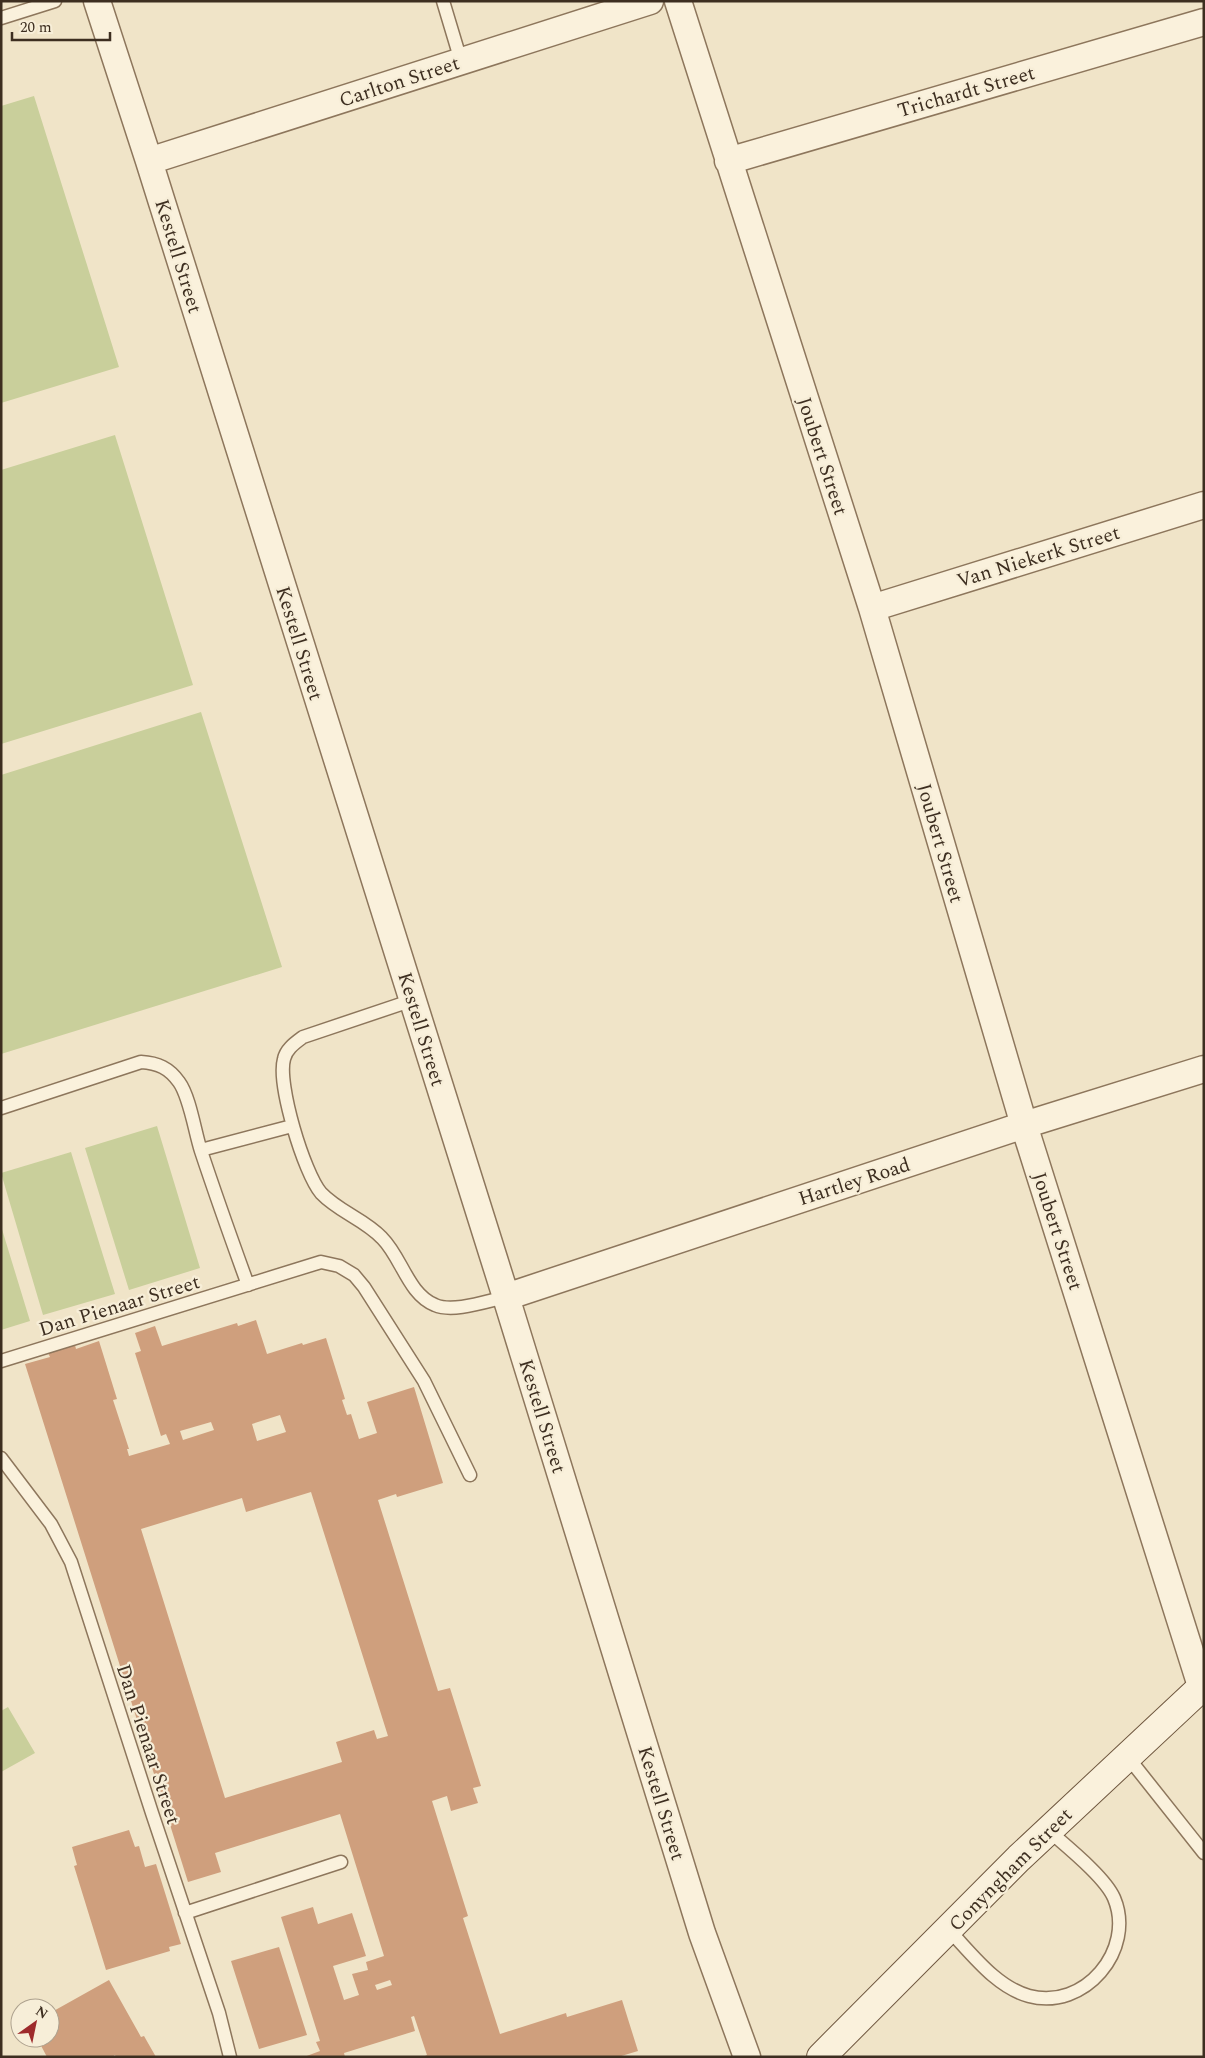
<svg xmlns="http://www.w3.org/2000/svg" width="1205" height="2058" font-family="Spectral,serif">
  <style>
    .pitch { fill: #c9cf9b }
    .building { fill: #cf9f7d; fill-rule: evenodd }
    .lines { fill: none; stroke-linecap: round; stroke-linejoin: round }
    .lane-casing { stroke: #8d765c; stroke-width: 15 }
    .street-casing { stroke: #8d765c; stroke-width: 29 }
    .secondary-casing { stroke: #6f573f; stroke-width: 30 }
    .lane { stroke: #faf1dc; stroke-width: 12 }
    .street { stroke: #faf1dc; stroke-width: 26 }
    .secondary { stroke: #faf1dc; stroke-width: 28 }
    .labels { text-anchor: middle; stroke-width: 4.5; stroke-linejoin: round; paint-order: stroke }
    .street-label { font-size: 20px; fill: #3d2e20; stroke: #f7eed8 }
  </style>
  <rect width="100%" height="100%" fill="#f0e4c8"/>
  <path class="pitch" d="M34 96 119 367 1 403V106Z
    M115 435 193 685 1 744V470Z
    M201 712 282 967 1 1054V775Z
    M157 1126 200 1268 129 1290 85 1148Z
    M71 1152 115 1294 43 1315 1 1173Z
    M1 1226 30 1321 1 1330Z
    M8 1707 35 1753 1 1772V1711Z"/>
  <path class="building" d="M256 1320 267 1354 302 1343 303 1345 326 1338 345 1399 342 1400 347 1415 351 1414 359 1439 377 1433 367 1402 414 1387 443 1483 397 1497 396 1494 378 1500 438 1691 450 1688 481 1786 473 1788 478 1803 451 1811 447 1796 432 1801 468 1916 463 1918 500 2034 566 2013 567 2017 622 2000 638 2051 618 2057H423L427 2055 414 2016 411 2017 415 2031 344 2053 345 2057H304L320 2051 316 2042 320 2041 281 1917 313 1907 318 1924 352 1913 366 1956 333 1966 344 2000 359 1995 352 1974 368 1970 366 1962 384 1956 340 1814 215 1853 221 1872 188 1882 25 1364 50 1357 48 1353 75 1345 76 1349 99 1341 117 1399 113 1400 129 1449H127L129 1456 170 1444 166 1434 161 1436 135 1353 141 1351 135 1333 155 1326 162 1346 237 1323 238 1326ZM280 1415 286 1432 257 1441 252 1424ZM211 1422 214 1430 183 1440 180 1431ZM311 1492 388 1736 377 1739 374 1730 336 1742 342 1762 225 1798 141 1529 242 1498 246 1512ZM390 1980 392 1985 377 1990 375 1985Z
    M129 1830 135 1847 139 1846 145 1867 156 1864 181 1944 169 1947 170 1951 106 1970 74 1866 77 1865 72 1847Z
    M279 1947 307 2035 259 2049 231 1961Z
    M109 1980 141 2037 144 2036 156 2057H116L115 2055 112 2057H47L37 2038H50V2013Z"/>
  <g class="lines">
    <defs>
      <path id="lane" d="M443 1 461 61
        M1 18 55 1
        M413 1000 303 1037C295 1043 286 1049 284 1059 277 1084 304 1173 321 1193 339 1212 364 1219 382 1238 402 1258 408 1294 435 1305 453 1313 487 1301 506 1297
        M1 1108 141 1062C158 1063 169 1068 179 1082 190 1097 195 1133 201 1151 216 1196 232 1241 248 1285
        M201 1150 292 1126
        M1 1361 321 1262 339 1266 354 1275 364 1287 424 1381 470 1475
        M1 1458 51 1524 71 1562 152 1813 219 2013 230 2057
        M1127 1756 1204 1853
        M185 1913 341 1862
        M948 1929C972 1954 996 1987 1029 1996 1084 2011 1136 1950 1114 1898 1105 1877 1066 1846 1048 1830"/>
      <path id="street" d="M97 1 149 161 506 1297 702 1933 747 2057
        M678 1 872 608 1024 1125 1201 1686
        M149 161 650 1
        M728 161 1204 22
        M872 608 1204 505
        M506 1297 1024 1125 1204 1069"/>
      <path id="secondary" d="M821 2057 1019 1858 1204 1685"/>
    </defs>
    <use href="#lane" class="lane-casing"/>
    <use href="#street" class="street-casing"/>
    <use href="#secondary" class="secondary-casing"/>
    <use href="#lane" class="lane"/>
    <use href="#street" class="street"/>
    <use href="#secondary" class="secondary"/>
  </g>
  <g class="labels">
    <g class="street-label">
      <text transform="translate(399 81) rotate(-18)" y="7">Carlton Street</text>
      <text transform="translate(966 91) rotate(-16)" y="7">Trichardt Street</text>
      <text transform="translate(179 256) rotate(73)" y="7">Kestell Street</text>
      <text transform="translate(823 456) rotate(72)" y="7">Joubert Street</text>
      <text transform="translate(1038 556) rotate(-17)" y="7">Van Niekerk Street</text>
      <text transform="translate(300 643) rotate(73)" y="7">Kestell Street</text>
      <text transform="translate(941 843) rotate(74)" y="7">Joubert Street</text>
      <text transform="translate(422 1029) rotate(73)" y="7">Kestell Street</text>
      <text transform="translate(854 1181) rotate(-18)" y="7">Hartley Road</text>
      <text transform="translate(1058 1231) rotate(72)" y="7">Joubert Street</text>
      <text transform="translate(119 1305) rotate(-17)" y="7">Dan Pienaar Street</text>
      <text transform="translate(543 1416) rotate(73)" y="7">Kestell Street</text>
      <text transform="translate(149 1744) rotate(72)" y="7">Dan Pienaar Street</text>
      <text transform="translate(662 1803) rotate(73)" y="7">Kestell Street</text>
      <text transform="translate(1010 1869) rotate(-45)" y="7">Conyngham Street</text>
    </g>
  </g>
  <rect width="1205" height="2058" fill="none" stroke="#3d2e20" stroke-width="5"/>
  <g transform="translate(35 2023) rotate(33)"><circle r="24" fill="#f7eed8" stroke="#ada18e"/>
  <path d="M0-4L9 19L0 12L-9 19Z" fill="#9e2a2b"/>
  <text y="-8" font-size="14" font-weight="bold" text-anchor="middle" fill="#3d2e20">N</text>
  </g>
  <path d="M12 32v8h98v-8" fill="none" stroke="#3d2e20" stroke-width="2.5"/>
  <text x="20" y="32" font-size="15" fill="#3d2e20" stroke="#f7eed8" stroke-width="4" paint-order="stroke">20 m</text>
</svg>
